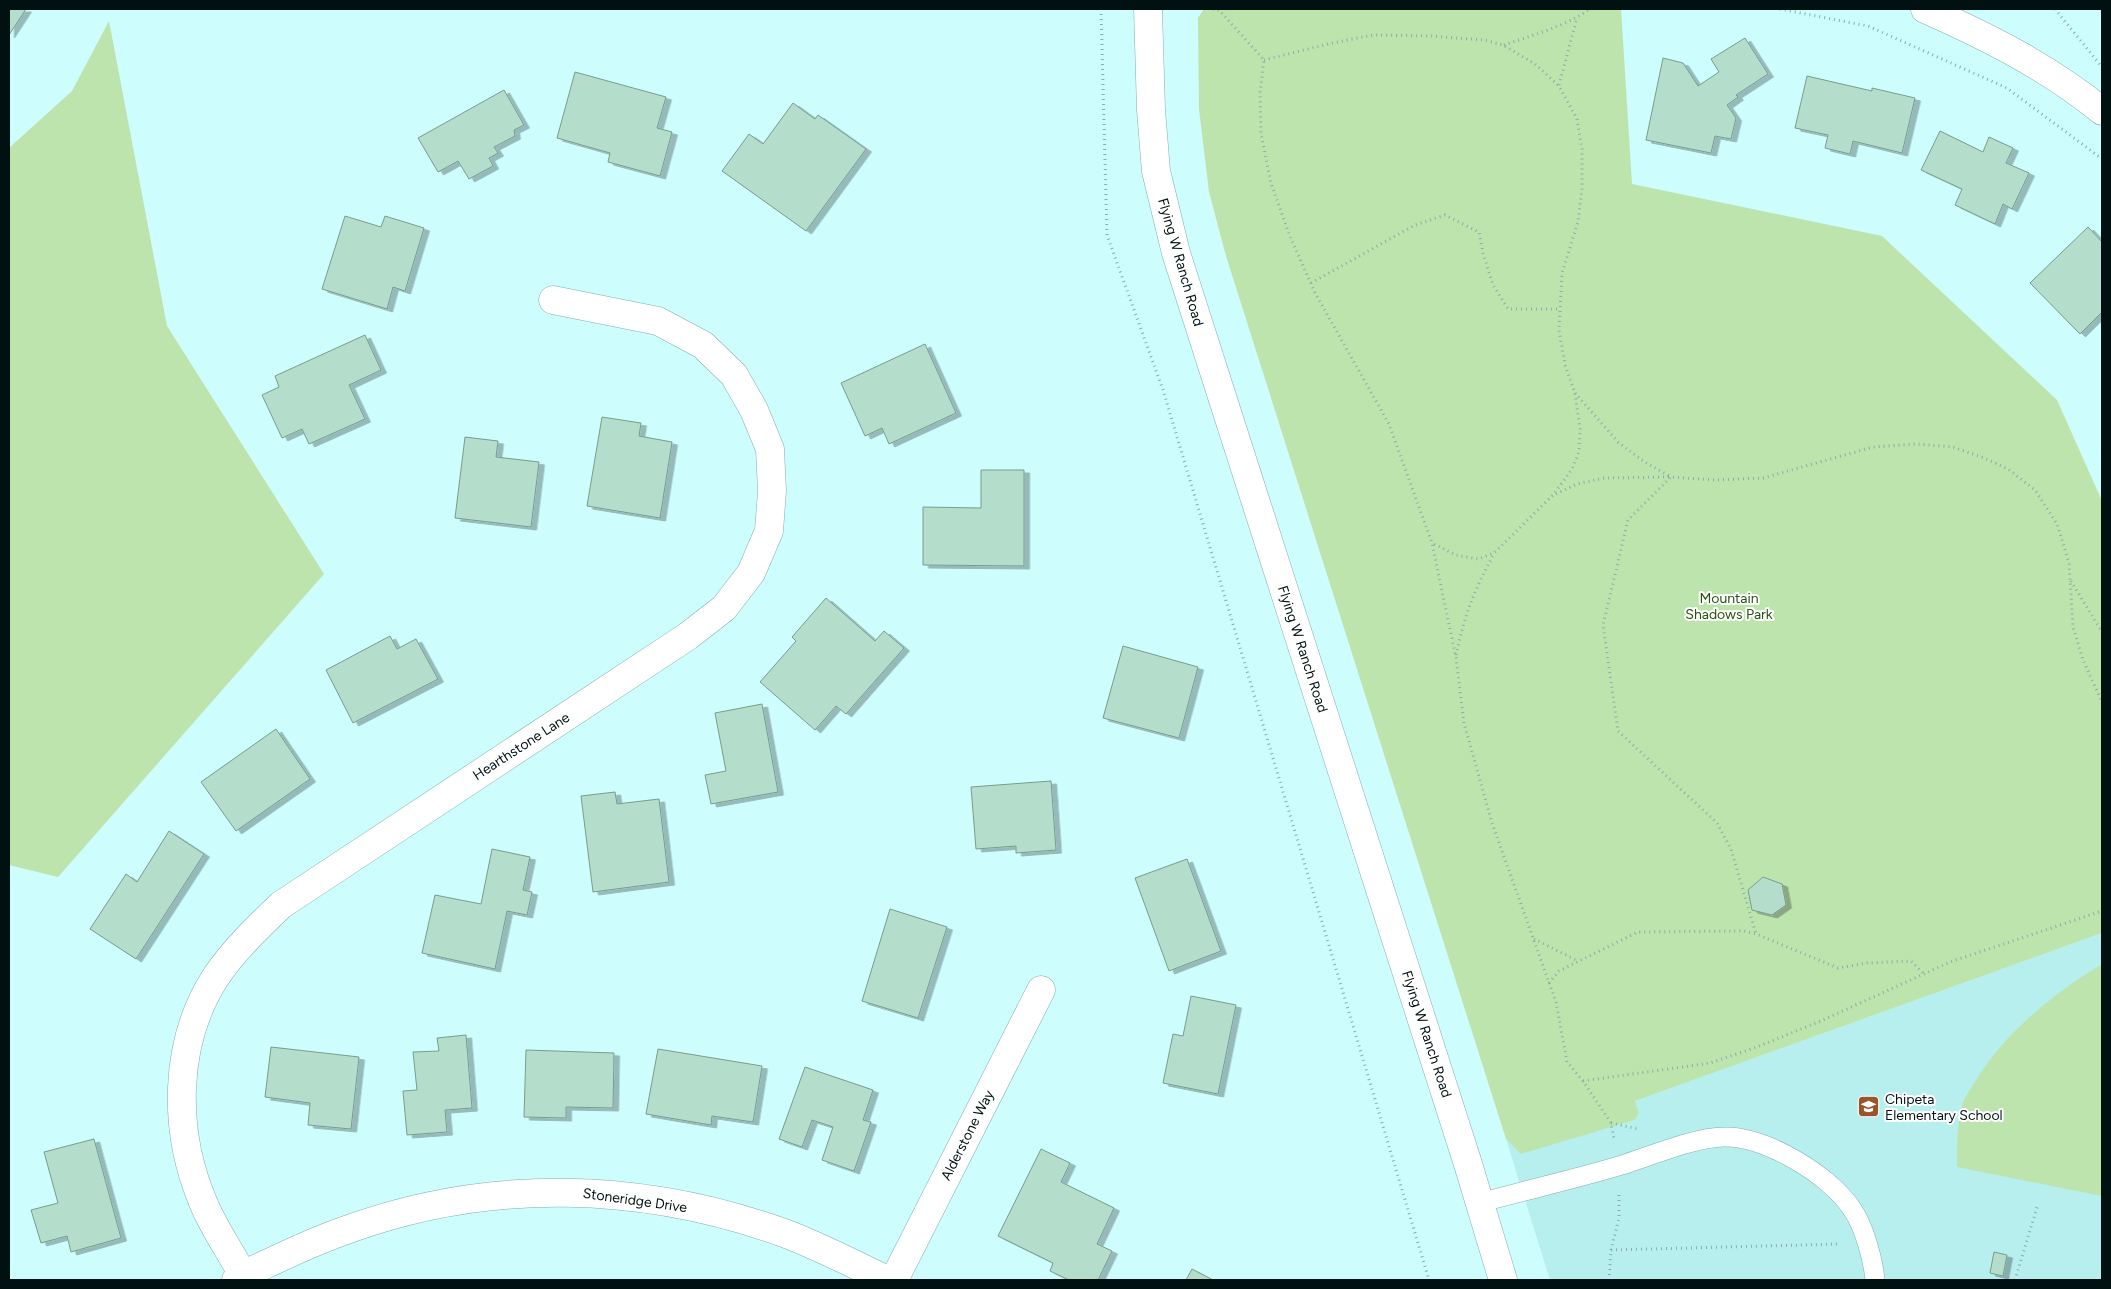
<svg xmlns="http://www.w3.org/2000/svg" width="2111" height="1289" font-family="Figtree,sans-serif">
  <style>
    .built { fill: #b6efee }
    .green { fill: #bde4ad }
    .building { fill: #b5ddcb; stroke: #779d8c; filter: url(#shadow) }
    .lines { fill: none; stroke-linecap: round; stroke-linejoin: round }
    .lane-casing { stroke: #82afaf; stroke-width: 20 }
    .street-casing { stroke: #82afaf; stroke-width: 29 }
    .secondary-casing { stroke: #82afaf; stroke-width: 29 }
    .path { stroke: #89aead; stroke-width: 3; stroke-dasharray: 1 4; stroke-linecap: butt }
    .lane { stroke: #fff; stroke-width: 19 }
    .street { stroke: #fff; stroke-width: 28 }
    .secondary { stroke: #fff; stroke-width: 28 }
    .labels { text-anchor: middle; stroke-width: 4; stroke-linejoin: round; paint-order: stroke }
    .street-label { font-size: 14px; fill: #011010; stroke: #fff }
    .park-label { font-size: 14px; fill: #25510d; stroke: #fff }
    .poi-label { font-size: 14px; fill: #011010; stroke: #fff; text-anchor: start }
  </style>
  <defs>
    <filter id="shadow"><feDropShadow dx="5.5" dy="3" stdDeviation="0" flood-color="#0004"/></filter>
  </defs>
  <rect width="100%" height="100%" fill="#cdfdfc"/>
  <path class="built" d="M2102 933V1280H1550L1506 1139 1521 1153 1635 1120 1639 1113 1635 1101Z"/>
  <path class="green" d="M1204 9H1621L1632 184 1882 236 2057 400 2102 501V933L1635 1101 1639 1113 1635 1120 1521 1154 1506 1139 1226 256 1209 192 1199 109 1198 18Z
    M109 21 167 326 324 574 58 877 9 865V148L72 91Z
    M2102 964V1196L1957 1167C1957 1145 1957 1123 1963 1102 1966 1095 1971 1089 1975 1082 2005 1032 2053 994 2102 964Z"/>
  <path class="building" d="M9 9H26L9 35Z
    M1745 38 1768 74 1736 95 1738 97 1727 105 1736 118 1731 139 1715 136 1711 153 1646 140 1663 58 1683 63 1698 86 1719 72 1711 59Z
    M575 72 666 97 657 128 672 132 660 176 608 162 610 153 557 138Z
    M1807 76 1872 91V88L1915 98 1902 153 1853 141 1850 154 1825 148 1828 135 1795 128Z
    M504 90 524 125 514 130 515 136 494 147 498 153 489 158 493 166 469 179 458 161 438 172 418 138Z
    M793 103 815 119 818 115 866 149 806 231 722 171 749 134 763 144Z
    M1940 131 1983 152 1989 137 2013 148 2006 163 2029 173 2012 209 2003 204 1995 224 1955 205 1962 189 1921 170Z
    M345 216 381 227 385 216 424 228 405 291 393 287 387 309 322 289Z
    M2088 227 2102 242V312L2080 334 2030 283Z
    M365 335 381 370 349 385 365 419 309 444 302 429 282 438 262 395 279 387 275 376Z
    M925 344 956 413 889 444 882 428 865 436 841 383Z
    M602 417 641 423 639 436 672 442 660 518 587 506Z
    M465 437 498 441 496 457 539 462 531 527 455 518Z
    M981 470H1024V566L923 565V507L981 508Z
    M826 598 875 641 884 631 904 648 846 714 836 706 815 730 760 682 796 641 792 637Z
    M390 636 397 649 416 639 438 679 353 723 326 670Z
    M1123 646 1198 667 1179 738 1103 718Z
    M762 704 778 792 711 804 705 775 726 771 715 713Z
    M276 729 310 779 236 831 201 782Z
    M1051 781 1056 850 1016 853V846L976 849 971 787Z
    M615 792 617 804 659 799 669 882 593 892 581 796Z
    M169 831 204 854 136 959 90 929 126 874 137 882Z
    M492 849 530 857 523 890 532 892 527 915 507 911 495 969 422 953 435 895 481 904Z
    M1187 859 1221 951 1169 971 1135 878Z
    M1763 877 1782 884 1786 905 1772 915 1752 910 1748 890Z
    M890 909 947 927 918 1018 862 1001Z
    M1191 996 1236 1005 1218 1094 1163 1083 1173 1034 1183 1036Z
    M466 1035 472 1108 445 1110 447 1132 407 1135 403 1091 417 1090 413 1052 439 1051 437 1038Z
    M271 1047 359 1057 351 1129 308 1125 310 1103 265 1097Z
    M658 1049 762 1066 753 1122 712 1116 711 1125 646 1114Z
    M526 1050 614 1053 613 1108 566 1107V1118L524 1117Z
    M805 1067 873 1090 863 1120 871 1122 854 1171 822 1160 833 1127 812 1120 802 1147 779 1139Z
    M94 1139 121 1238 71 1252 67 1236 41 1243 31 1210 58 1203 44 1152Z
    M1041 1149 1070 1163 1061 1182 1114 1208 1097 1244 1112 1251 1098 1280H1069L1050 1271 1053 1263 998 1236Z
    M1994 1252 2007 1255 2003 1276 1990 1273Z
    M1192 1269 1213 1280H1186Z"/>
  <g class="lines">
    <defs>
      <path id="lane" d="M1479 1203C1527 1190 1575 1179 1622 1165 1650 1156 1696 1137 1724 1137 1765 1136 1830 1175 1852 1209 1864 1226 1873 1259 1875 1280"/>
      <path id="street" d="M1925 9C1988 37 2048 67 2102 111
        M243 1275C230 1251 213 1227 203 1202 173 1131 173 1044 215 978 233 951 257 928 281 905L688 636 724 608 751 573 769 531 772 491 770 449 754 410 734 375 703 345 658 321 553 300
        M236 1280C247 1272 260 1267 273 1261 298 1249 323 1238 349 1229 491 1178 642 1182 784 1233 819 1246 853 1264 887 1280
        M894 1280 1041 990"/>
      <path id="secondary" d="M1148 9 1151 110 1156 171 1176 253 1468 1164 1503 1280"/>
    </defs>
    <use href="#lane" class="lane-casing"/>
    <use href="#street" class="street-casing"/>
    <use href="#secondary" class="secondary-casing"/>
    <path class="path" d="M1101 9 1107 235 1163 390 1429 1280
      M1213 9 1219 10 1264 60 1260 93 1261 134 1271 183 1289 234 1315 293 1389 424 1432 543 1456 658 1464 723 1492 823 1556 1002 1567 1062 1583 1081 1611 1123 1614 1139
      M1780 9 1868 26 2007 88 2102 159
      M2055 9 2102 67
      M1504 45C1533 35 1564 27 1590 9
      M1264 60 1328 44 1373 35 1431 36 1484 40 1503 45 1535 64 1559 86 1577 119 1582 149V188L1578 222 1562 273 1559 330 1565 365 1575 393 1580 429 1579 452 1572 469 1554 494 1494 553 1478 559 1456 555 1432 543
      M1559 85 1577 18
      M1311 283 1415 225 1445 215 1479 232 1483 253 1493 285 1508 309H1560
      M1575 393 1618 442 1643 461 1671 477 1628 520 1603 625 1618 731 1717 823 1731 849 1756 934
      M1556 494 1577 484 1604 478 1671 477 1714 480 1763 478 1873 447 1916 444 1953 447 1984 458 2008 469 2035 490 2057 524 2069 563 2073 627 2083 660 2102 702
      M2071 581 2102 632
      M1456 655C1465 614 1474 590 1494 554
      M1534 939 1578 961
      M1549 983 1559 971 1638 932 1744 931 1756 934 1838 968 1867 963 1911 961 1924 974
      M1583 1081 1710 1063 1757 1047 1823 1020 1950 962 2102 911
      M1611 1123 1638 1129
      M1611 1250 1840 1244
      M1609 1280 1611 1250 1619 1218V1194
      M2015 1280 2038 1204"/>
    <use href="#lane" class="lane"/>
    <use href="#street" class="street"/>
    <use href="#secondary" class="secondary"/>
  </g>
  <defs>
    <symbol id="school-square" viewBox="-11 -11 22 22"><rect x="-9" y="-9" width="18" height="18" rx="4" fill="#995429" stroke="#fff"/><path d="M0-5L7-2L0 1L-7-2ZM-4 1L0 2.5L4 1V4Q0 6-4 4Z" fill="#fff"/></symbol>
  </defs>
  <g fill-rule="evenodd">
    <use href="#school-square" x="1856" y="1094" width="25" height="25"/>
  </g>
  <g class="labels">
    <g class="street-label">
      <text transform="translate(1181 262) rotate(74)" y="5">Flying W Ranch Road</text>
      <text transform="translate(1303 649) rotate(72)" y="5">Flying W Ranch Road</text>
      <text transform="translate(521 746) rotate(-33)" y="5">Hearthstone Lane</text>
      <text transform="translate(1427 1034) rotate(72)" y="5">Flying W Ranch Road</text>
      <text transform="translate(967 1135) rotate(-63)" y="5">Alderstone Way</text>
      <text transform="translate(635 1200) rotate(8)" y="5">Stoneridge Drive</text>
    </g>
    <g class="park-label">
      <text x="1729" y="603">Mountain<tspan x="1729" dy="16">Shadows Park</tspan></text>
    </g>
    <g class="poi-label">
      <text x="1885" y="1104">Chipeta<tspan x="1885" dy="16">Elementary School</tspan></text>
    </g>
  </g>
  <rect width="2111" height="1289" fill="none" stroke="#011010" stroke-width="20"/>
</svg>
